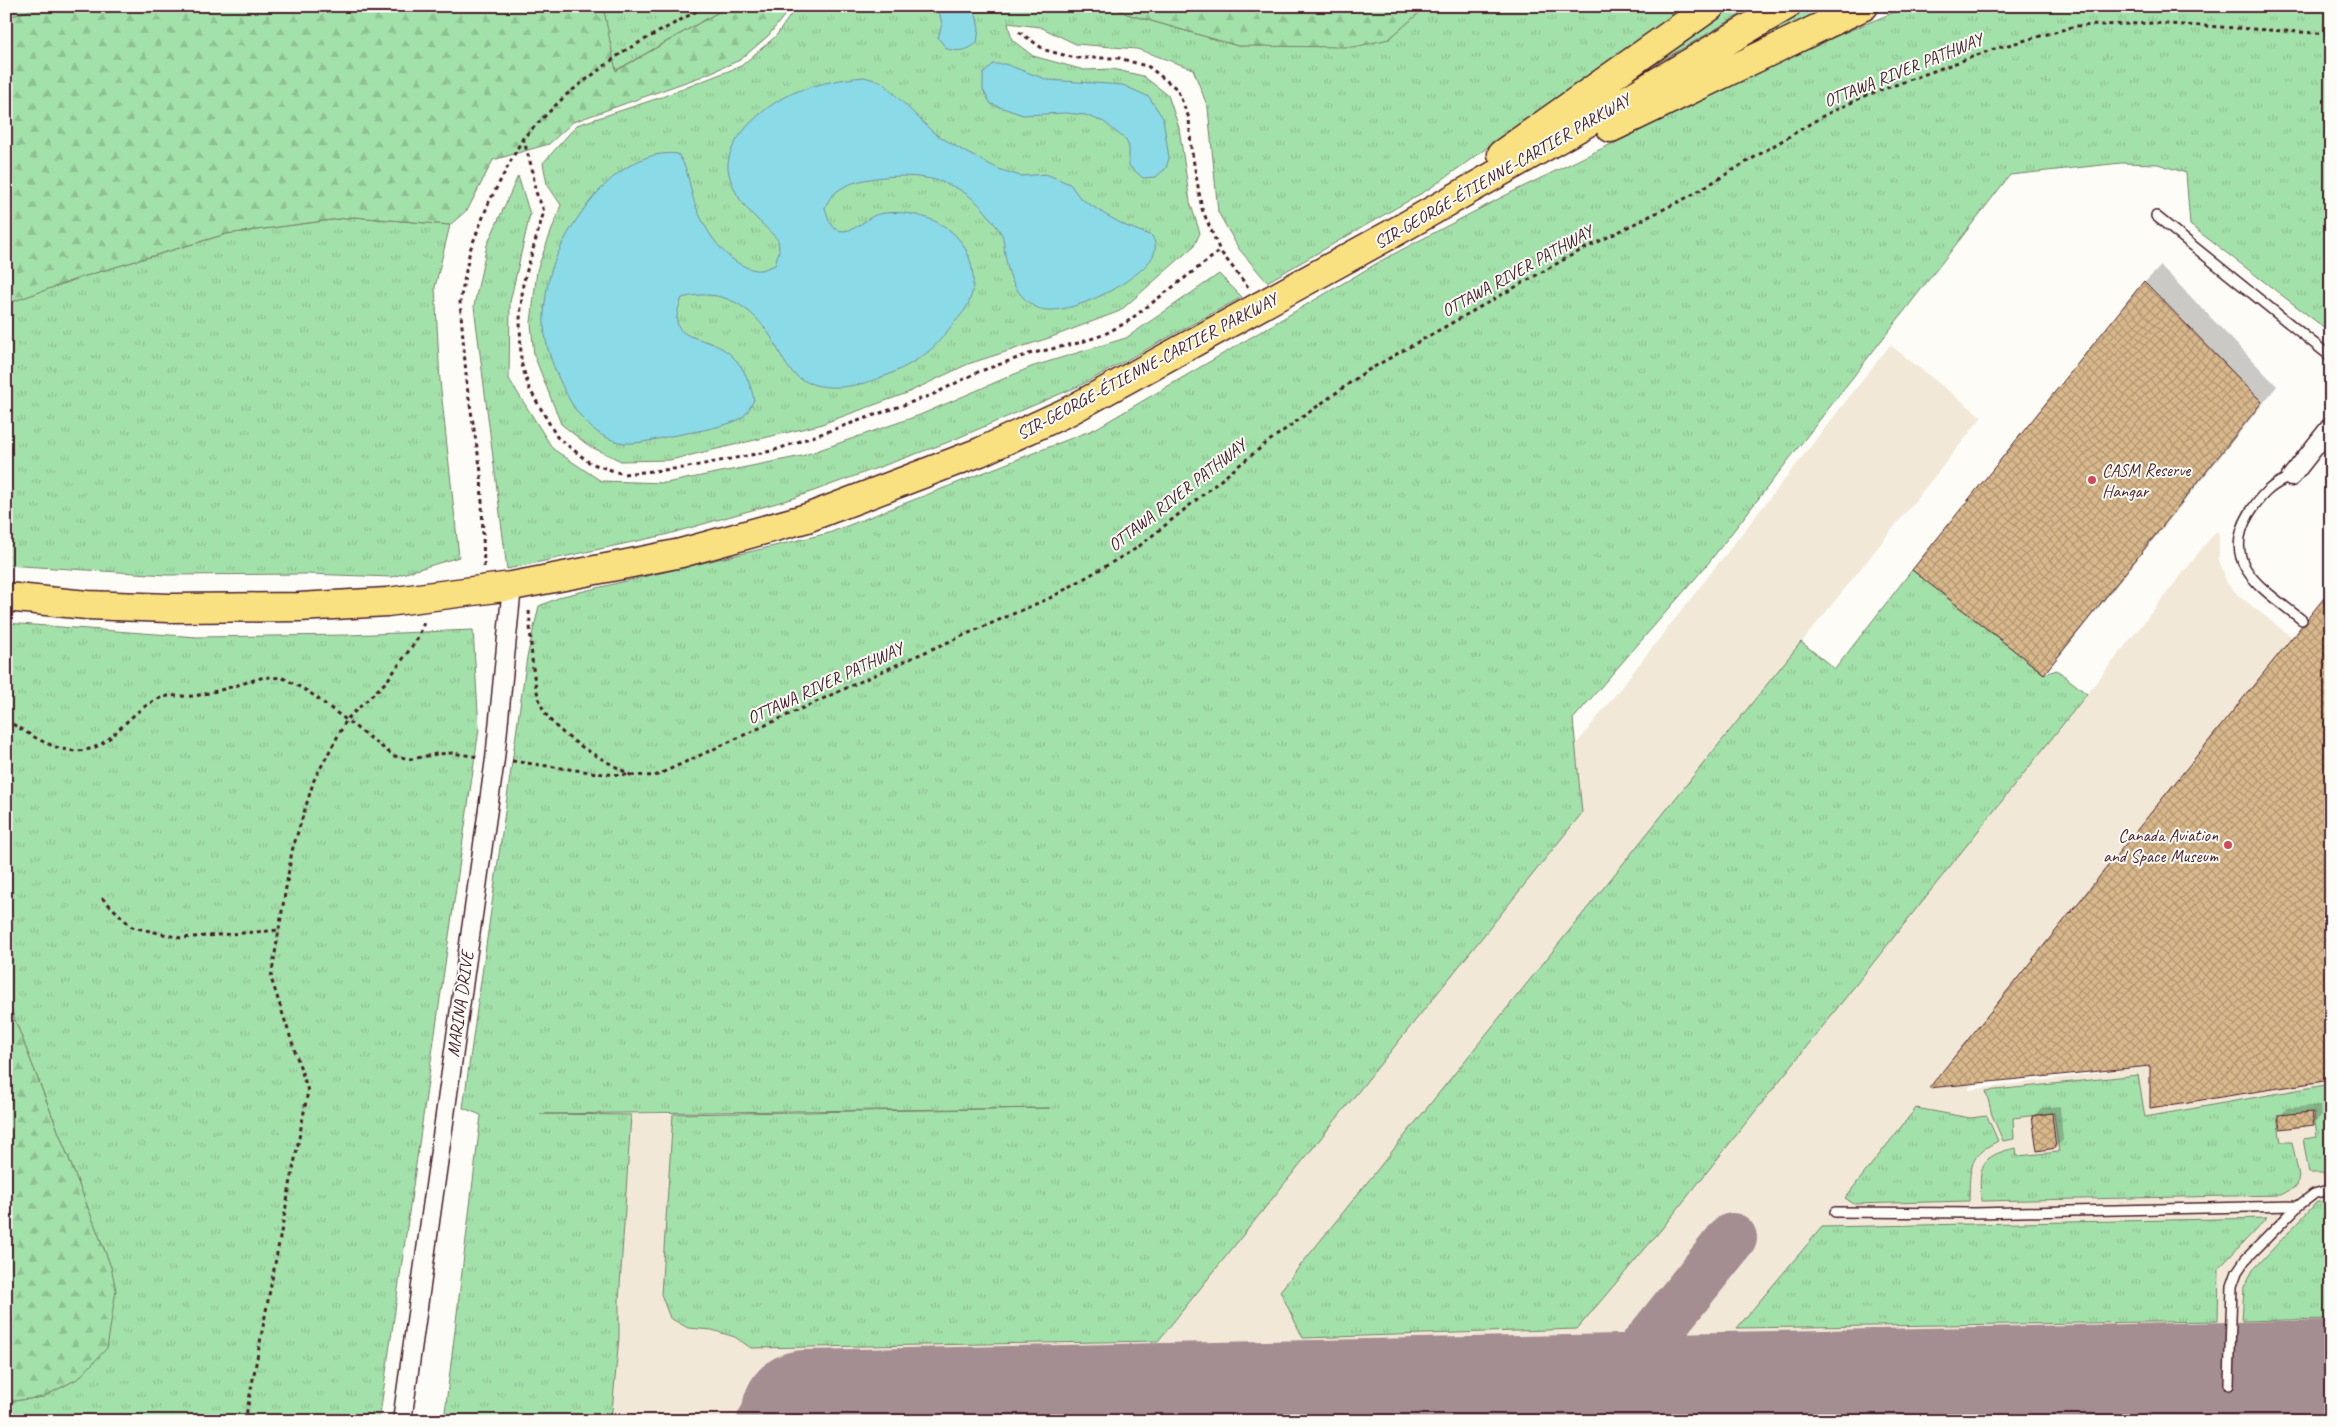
<svg xmlns="http://www.w3.org/2000/svg" width="2337" height="1427" font-family="Caveat,sans-serif">
  <style>
    .built { fill: #f2e8d7 }
    .grass { fill: url(#grass-tufts); stroke: #76806a }
    .forest { fill: url(#forest-firs); stroke: #76806a }
    .water { fill: #8bdae7; stroke: #718f9c }
    .shadow { fill: #0003 }
    .lines { fill: none; stroke-linecap: round; stroke-linejoin: round }
    .taxiway { stroke: #a48e91; stroke-width: 50 }
    .runway { stroke: #a48e91; stroke-width: 126 }
    .building { fill: url(#building-cross-hatch); stroke: #4a1f2b }
    .lane-casing { stroke: #4a1f2b; stroke-width: 12 }
    .street-casing { stroke: #4a1f2b; stroke-width: 21 }
    .primary-casing { stroke: #4a1f2b; stroke-width: 31 }
    .path { stroke: #4a1f2b; stroke-width: 3; stroke-dasharray: 4 4; stroke-linecap: butt }
    .lane { stroke: #fdfcf7; stroke-width: 9 }
    .street { stroke: #fdfcf7; stroke-width: 18 }
    .primary { stroke: #f9e181; stroke-width: 28 }
    .poi-dot { fill: #d1495b; stroke: #fdfcf7; stroke-width: 2 }
    .labels { text-anchor: middle; stroke-width: 4; stroke-linejoin: round; paint-order: stroke }
    .street-label { font-size: 18px; fill: #4a1f2b; stroke: #fdfcf7 }
    .poi-label { font-size: 18px; fill: #4a1f2b; stroke: #fdfcf7; text-anchor: start }
  </style>
  <defs>
    <pattern id="grass-tufts" width="24" height="20" patternUnits="userSpaceOnUse" patternTransform="scale(1.25)"><rect width="24" height="20" fill="#a3e1aa"/><path d="M3 7l-1-3M5 7V3M7 7l1-3M15 17l-1-3M17 17v-4M19 17l1-3" fill="none" stroke="#8ec192"/></pattern>
    <pattern id="forest-firs" width="22" height="20" patternUnits="userSpaceOnUse" patternTransform="scale(1.25)"><rect width="22" height="20" fill="#a3e1aa"/><path d="M5 1l3.5 6h-7zM16 11l3.5 6h-7z" fill="#8ec192"/></pattern>
    <pattern id="building-cross-hatch" width="8" height="8" patternUnits="userSpaceOnUse" patternTransform="scale(1.25)"><rect width="8" height="8" fill="#d9b98c"/><path d="M0 0l8 8M0 8l8-8" fill="none" stroke="#b29673"/></pattern>
  </defs>
  <rect width="100%" height="100%" fill="#fdfcf7"/>
  <filter id="ink" filterUnits="userSpaceOnUse"><feTurbulence type="fractalNoise" baseFrequency=".02" numOctaves="2"/><feDisplacementMap in="SourceGraphic" scale="10" xChannelSelector="R" yChannelSelector="G"/><feConvolveMatrix kernelMatrix="1 2 1 2 8 2 1 2 1" color-interpolation-filters="sRGB"/></filter>
  <g filter="url(#ink)">
    <path class="built" d="M1890 345 1982 417 1802 642 1835 669 1912 570 2044 674 2057 670 2087 694 2216 531 2219 534V560L2227 583 2239 596 2294 639 1982 1023 1969 1090 2150 1066 2151 1108 2331 1079V1421H444L481 1114H673L1293 1105Z"/>
    <path class="grass" d="M6 6H45L6 18Z
      M603 6H729L615 71Z
      M805 6H1114L1127 14 1238 46 1389 39 1427 6H1687L1429 189 1267 282 1239 249 1218 212 1208 108 1193 69 1137 49 1076 44 1040 27 1008 23 1012 40 1033 56 1084 70 1113 69 1143 76 1168 95 1179 128 1190 202 1200 233 1194 246 1120 311 1049 338 968 364 907 393 819 425 751 441 670 460 621 461 589 446 561 424 534 355 531 323 537 270 561 205 547 184 543 163 577 125 662 97 741 66 776 36 794 10Z
      M1728 6H1755L1632 78 1625 76Z
      M1811 6H1841L1704 72 1700 67Z
      M1909 6H2331V329H2326L2190 225 2186 173 2158 164 2121 163 2010 175 1706 566 1573 719 1582 813 1158 1341 751 1348 735 1337 712 1330 688 1328 670 1318 661 1294 673 1114 1050 1108 540 1114 631 1115 619 1301V1337L611 1421H444L481 1115 463 1108 527 657 539 606 563 596 829 533 1095 429 1386 258 1510 193 1822 42Z
      M518 176 530 214 510 302 509 379 553 449 601 481 666 483 802 456 920 415 1031 367 1126 338 1219 274 1242 297 1081 385 946 443 794 498 665 535 507 569 474 306 487 245Z
      M354 217 450 225 435 287 440 381 459 557 392 577 307 574 167 575 6 565V304L82 277 226 234Z
      M1912 570 2044 674 2057 670 2087 694 1660 1231 1577 1329 1303 1338 1280 1291 1801 642 1835 669Z
      M6 623 197 637 348 635 473 630 479 729 379 1421H6V1402L43 1397 79 1378 111 1267 6 997Z
      M2138 1075 2145 1117 2331 1084V1173H2309L2303 1139 2317 1137 2314 1112 2277 1117 2281 1142H2292L2299 1176 2297 1186 2281 1195 1981 1201C1979 1166 1979 1156 2016 1148L2017 1156 2059 1152 2054 1113 2013 1118 2014 1139 2003 1141 1992 1115 1986 1091Z
      M1916 1108 1970 1118 1987 1116 1998 1141C1993 1144 1988 1146 1984 1149 1967 1161 1970 1182 1969 1201L1854 1204 1845 1198Z
      M2317 1202H2331V1319L2242 1321 2244 1287 2253 1270Z
      M2267 1218 2219 1268 2218 1321 1737 1328 1822 1227Z"/>
    <path class="forest" d="M45 6H603L616 71 729 6H792L768 36 740 60 700 77 573 122 549 144 493 160 468 209 450 225 354 217 226 234 82 277 6 304V18Z
      M1114 6H1427L1389 39 1354 47 1238 46 1127 14Z
      M6 997 111 1267 116 1290 107 1348 79 1378 43 1397 6 1402Z"/>
    <path class="water" d="M938 6H974L979 28 977 43C967 51 959 52 947 49L938 38 942 24Z
      M993 64H1005L1048 80 1123 85 1149 97 1163 118 1169 158 1166 168 1156 177 1143 178 1129 166V147L1126 140 1104 122 1085 115 1066 113 1023 115 991 104 983 90V74Z
      M864 77 882 82 934 133 967 153 1001 170 1021 176 1046 174 1070 184 1080 198 1106 215 1126 226 1152 236C1156 243 1156 247 1154 254 1144 279 1062 322 1036 307 1015 296 1008 275 1005 254 1004 248 1004 240 1002 235 1000 230 994 224 991 219 963 178 917 171 870 179 851 182 832 189 825 208 828 215 829 227 838 230 854 235 865 217 879 214 909 208 950 220 965 248 976 269 977 297 961 315 950 327 940 342 928 352 897 376 833 402 798 377 786 369 780 353 773 340 752 306 722 287 682 298 664 342 697 333 723 349 741 360 750 380 754 400 751 405 748 412 744 416 734 426 687 433 671 436 656 439 634 446 619 442 594 436 578 416 567 395 554 370 542 342 544 313 545 300 547 284 551 271 567 222 620 146 678 154 690 170 689 191 697 209 707 234 728 265 756 270 762 271 769 267 775 265L779 250 778 240C758 218 737 206 729 174 720 143 767 103 793 93 815 84 841 79 864 77Z"/>
    <path class="shadow" d="M2161 266 2277 386 2059 657 2044 672 1914 570 2145 282Z
      M2331 593V1078L2151 1064 1932 1087Z
      M2320 1105 2321 1116 2313 1124 2280 1116 2287 1108Z
      M2060 1106 2063 1140 2055 1147 2034 1116 2041 1108Z"/>
    <g class="lines">
      <path class="taxiway" d="M1554 1398 1606 1381 1623 1370
        M762 1421 805 1413
        M1585 1421 1732 1238
        M1609 1421 1641 1407 1691 1395"/>
      <path class="runway" d="M805 1413 2331 1383"/>
    </g>
    <path class="building" d="M2144 281 2262 402 2044 674 1912 570Z
      M2324 598 2331 666V1080L2150 1108V1066L1929 1088Z
      M2312 1112 2314 1125 2280 1129 2278 1115Z
      M2052 1113 2056 1148 2037 1151 2032 1116Z"/>
    <g class="lines">
      <defs>
        <path id="lane" d="M2156 216 2331 357
          M2291 477C2271 484 2260 496 2249 514 2218 566 2267 591 2302 620
          M1835 1212 1975 1213 2298 1206
          M2229 1385 2232 1286 2237 1272 2245 1260 2298 1206 2314 1194 2331 1189"/>
        <path id="street" d="M2291 477 2331 426
          M402 1421 495 759 512 586"/>
        <path id="primary" d="M1611 128 1864 6
          M1502 154 1711 6
          M6 597 87 605 169 608 299 607 387 602 512 586 627 564 681 553 807 518 980 452 1069 411 1395 232 1632 97 1786 6"/>
      </defs>
      <use href="#lane" class="lane-casing"/>
      <use href="#street" class="street-casing"/>
      <use href="#primary" class="primary-casing"/>
      <path class="path" d="M1019 32 1045 50 1075 58H1119L1149 67 1177 89 1189 118 1191 147 1202 209 1220 251
        M523 138 533 172 535 190 544 211 523 284 520 319 521 362 529 388 557 437 590 463 623 474 683 468 772 451 932 395 978 372 1029 354 1078 343 1103 335 1127 322 1220 251 1248 287
        M484 567 481 472 467 386 460 302 470 250 489 202 523 138 566 95 624 51 706 6
        M529 611C532 642 530 680 543 709 557 738 607 761 634 777
        M6 720C41 741 79 770 115 733 128 721 142 705 160 698 170 694 183 697 194 696 217 692 241 684 264 677L283 678 309 692 394 756 412 759 436 754 452 753 479 757
        M512 761 604 774 655 776 916 656 1052 597 1137 548 1269 441 1365 372 1572 255 1690 196 1823 116 1865 96 1994 49 2076 26 2154 23 2331 34
        M102 898 132 927 181 938 280 930
        M245 1421 308 1091 271 978 292 851 314 780 347 719 387 681 418 638 425 620"/>
      <use href="#lane" class="lane"/>
      <use href="#street" class="street"/>
      <use href="#primary" class="primary"/>
    </g>
  </g>
  <g class="poi-dot">
    <circle cx="2092" cy="480" r="5"/>
    <circle cx="2228" cy="845" r="5"/>
  </g>
  <g class="labels">
    <g class="street-label">
      <text transform="translate(1903 70) rotate(-22)" y="6">OTTAWA RIVER PATHWAY</text>
      <text transform="translate(1502 171) rotate(-30)" y="6">SIR-GEORGE-ÉTIENNE-CARTIER PARKWAY</text>
      <text transform="translate(1517 271) rotate(-29)" y="6">OTTAWA RIVER PATHWAY</text>
      <text transform="translate(1147 366) rotate(-28)" y="6">SIR-GEORGE-ÉTIENNE-CARTIER PARKWAY</text>
      <text transform="translate(1177 495) rotate(-38)" y="6">OTTAWA RIVER PATHWAY</text>
      <text transform="translate(825 683) rotate(-25)" y="6">OTTAWA RIVER PATHWAY</text>
      <text transform="translate(460 1004) rotate(-82)" y="6">MARINA DRIVE</text>
    </g>
    <g class="poi-label">
      <text x="2102" y="476">CASM Reserve<tspan x="2102" dy="21">Hangar</tspan></text>
      <text x="2218" y="841" text-anchor="end">Canada Aviation<tspan x="2218" dy="21">and Space Museum</tspan></text>
    </g>
  </g>
  <rect width="2337" height="1427" fill="none" stroke="#fdfcf7" stroke-width="25"/>
  <rect x="12" y="12" width="2312" height="1402" fill="none" stroke="#4a1f2b" stroke-width="2" filter="url(#ink)"/>
</svg>
